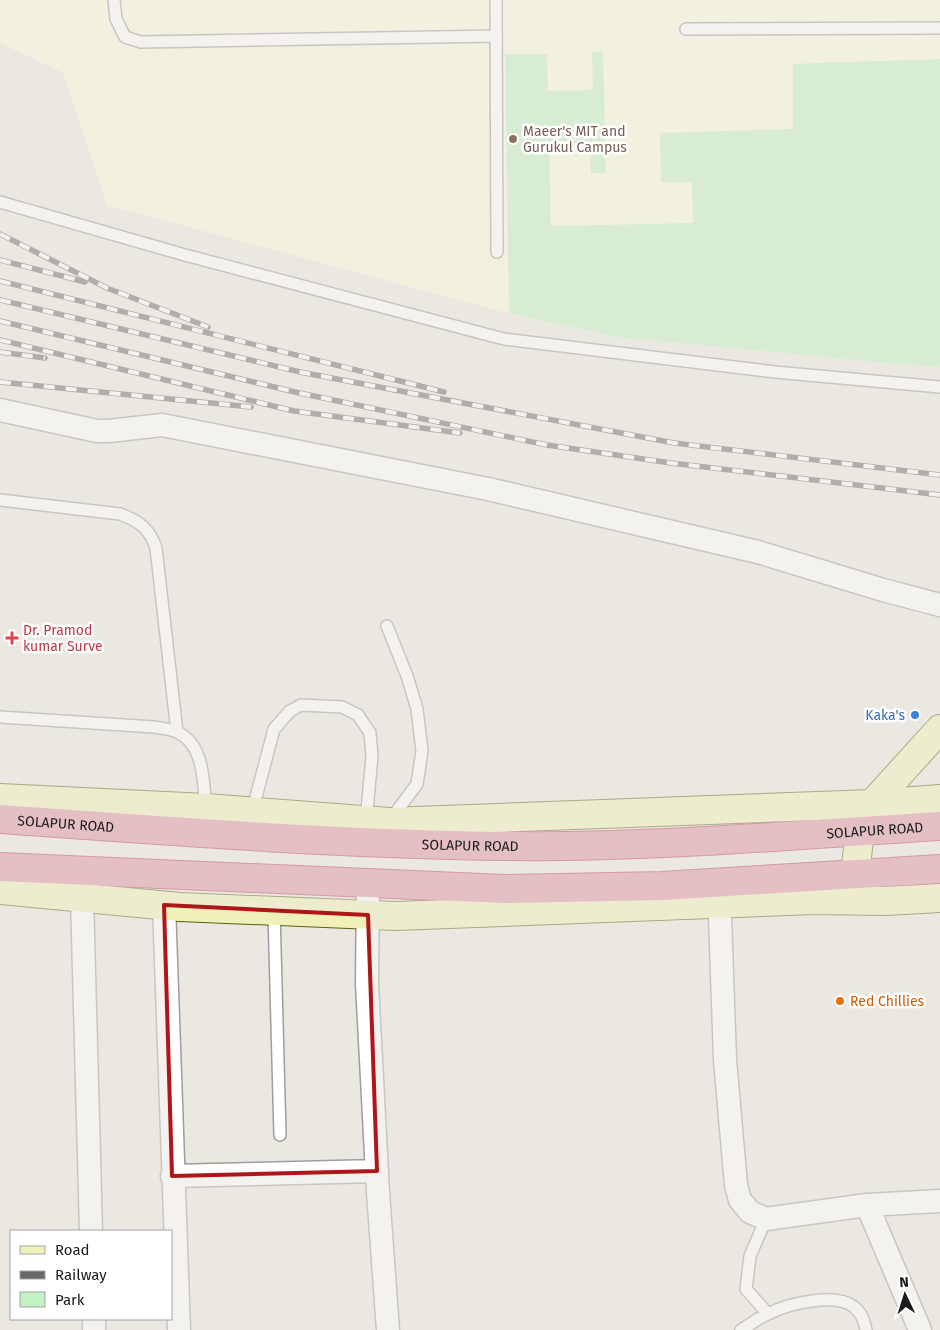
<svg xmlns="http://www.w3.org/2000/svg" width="940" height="1330" font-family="'Fira Sans',sans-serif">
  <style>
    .education { fill: #fafada }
    .park { fill: #c1f2c4 }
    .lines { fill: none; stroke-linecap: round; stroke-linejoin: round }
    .lane-casing { stroke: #9e9e9e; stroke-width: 14 }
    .street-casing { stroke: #9e9e9e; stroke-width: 25 }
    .secondary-casing { stroke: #5b6310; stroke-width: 30 }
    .highway-casing { stroke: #c03769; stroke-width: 30 }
    .lane { stroke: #fff; stroke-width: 11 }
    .street { stroke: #fff; stroke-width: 22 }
    .secondary { stroke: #eff1b9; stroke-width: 28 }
    .highway { stroke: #db90a0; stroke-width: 28 }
    .rail-casing { stroke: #686868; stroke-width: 5.5 }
    .rail { stroke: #fff; stroke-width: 4; stroke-dasharray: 11; stroke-linecap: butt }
    .marked { fill: none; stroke: #af1619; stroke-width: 4; stroke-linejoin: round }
    .education-dot { fill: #8d6e63; stroke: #fff; stroke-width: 2 }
    .health-dot { fill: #e0444e; stroke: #fff; stroke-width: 2 }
    .shop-dot { fill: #3f7fe0; stroke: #fff; stroke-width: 2 }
    .food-dot { fill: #e8710a; stroke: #fff; stroke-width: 2 }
    .labels { text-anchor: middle; stroke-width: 5; stroke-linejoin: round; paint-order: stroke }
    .education-label { font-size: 14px; fill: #785e54; stroke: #fff; text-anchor: start }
    .health-label { font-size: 14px; fill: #be3a42; stroke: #fff; text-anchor: start }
    .shop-label { font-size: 14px; fill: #366cbe; stroke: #fff; text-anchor: end }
    .street-label { font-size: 14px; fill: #1a1a1a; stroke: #fff }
    .food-label { font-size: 14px; fill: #c56008; stroke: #fff; text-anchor: start }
  </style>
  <rect width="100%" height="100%" fill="#ebe7e1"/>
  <path class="education" d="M0 0H940V367L896 364 615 337 503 312 107 205 63 73 0 43Z"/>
  <path class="park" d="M592 52H603L606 173H591L590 143 549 144 551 226 693 223 692 182H661L660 133 793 129V64L940 59V367L896 364 615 337 509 313 505 54H547L548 91 593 90Z"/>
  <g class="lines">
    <defs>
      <path id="lane" d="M114 0 116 19 125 37 141 42 496 36
        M496 0 497 252
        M686 29 940 28
        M0 202 185 255 504 339 775 372 940 387
        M0 500 120 514C139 521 150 529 156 548L177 732
        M387 626 407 676 417 709 422 751 417 784 391 819
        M0 717 154 727C161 728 170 729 177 732 205 745 203 782 206 808
        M252 812 274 729 290 711 301 705 342 707 358 715 370 733 372 756 366 821
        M274 911 280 1135
        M766 1219 750 1256 746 1289 768 1314
        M741 1330C750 1325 758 1318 768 1314 787 1304 835 1292 854 1307 862 1313 864 1321 866 1330"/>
      <path id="street" d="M0 410 97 431H109L162 425 488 489 758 552 883 590 940 605
        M368 883 367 984 378 1192 388 1330
        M719 888 725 1060 736 1185 740 1200 750 1212 766 1219 867 1205 940 1201
        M82 897 91 1231
        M164 905 179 1330
        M172 1176 377 1171
        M867 1205 920 1330
        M94 1319V1330"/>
      <path id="secondary" d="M0 798 206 808 389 822 872 804 940 799
        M0 890 180 907 396 916 814 900 886 901 940 898
        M845 897 855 874 860 831 872 804 940 729"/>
      <g id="highway">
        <path id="s1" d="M0 819C168 831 337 844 505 846 650 848 795 835 940 826"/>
        <path d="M0 867 505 889 662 886 940 869"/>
      </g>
    </defs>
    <use href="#lane" class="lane-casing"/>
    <use href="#street" class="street-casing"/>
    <use href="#secondary" class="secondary-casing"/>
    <use href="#highway" class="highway-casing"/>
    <use href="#lane" class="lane"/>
    <use href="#street" class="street"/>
    <use href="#secondary" class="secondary"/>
    <use href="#highway" class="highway"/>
    <defs>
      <path id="rail" d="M0 234 107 288 208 327
        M0 260 85 282
        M0 281 444 392
        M0 300 300 372 674 443 940 475
        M0 321 295 392 547 445 671 463 940 495
        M0 340 294 411 460 433
        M0 352 45 358
        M0 382 251 407"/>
    </defs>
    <use href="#rail" class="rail-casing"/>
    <use href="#rail" class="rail"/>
  </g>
  <path d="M0 0H940V1330H0ZM164 905 368 915 377 1171 172 1176Z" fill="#ebe7e1" fill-opacity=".55" fill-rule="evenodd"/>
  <path class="marked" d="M164 905 368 915 377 1171 172 1176Z"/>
  <circle class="education-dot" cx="513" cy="139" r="5"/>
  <path class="health-dot" d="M9.5 630.5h5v5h5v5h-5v5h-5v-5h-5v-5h5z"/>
  <circle class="shop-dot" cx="915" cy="715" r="5"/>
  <circle class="food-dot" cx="840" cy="1001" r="5"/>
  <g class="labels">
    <g class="education-label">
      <text x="523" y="136">Maeer's MIT and<tspan x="523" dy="16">Gurukul Campus</tspan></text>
    </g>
    <g class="health-label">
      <text x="23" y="635">Dr. Pramod<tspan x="23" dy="16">kumar Surve</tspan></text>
    </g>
    <g class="shop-label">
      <text x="905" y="720">Kaka's</text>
    </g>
    <g class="street-label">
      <text dy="5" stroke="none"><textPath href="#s1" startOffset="66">SOLAPUR ROAD</textPath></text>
      <text dy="5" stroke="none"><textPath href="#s1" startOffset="876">SOLAPUR ROAD</textPath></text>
      <text dy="5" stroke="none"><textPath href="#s1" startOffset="471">SOLAPUR ROAD</textPath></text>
    </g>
    <g class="food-label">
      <text x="850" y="1006">Red Chillies</text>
    </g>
  </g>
  <rect x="10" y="1230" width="162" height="90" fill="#ffffff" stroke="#a3a3a3"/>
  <rect x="20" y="1246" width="25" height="8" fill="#eff1b9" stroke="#a3a3a3"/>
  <text x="55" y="1255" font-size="15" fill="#1a1a1a">Road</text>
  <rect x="20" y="1271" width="25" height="8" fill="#686868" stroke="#a3a3a3"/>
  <text x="55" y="1280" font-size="15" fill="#1a1a1a">Railway</text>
  <rect x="20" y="1292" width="25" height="15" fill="#c1f2c4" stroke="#a3a3a3"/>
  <text x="55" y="1305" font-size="15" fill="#1a1a1a">Park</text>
  <g transform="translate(905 1295) rotate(356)" stroke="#ffffff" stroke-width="4" paint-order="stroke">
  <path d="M0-4L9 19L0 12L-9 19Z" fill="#1a1a1a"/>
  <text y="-8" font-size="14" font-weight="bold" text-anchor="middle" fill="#1a1a1a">N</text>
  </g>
</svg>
